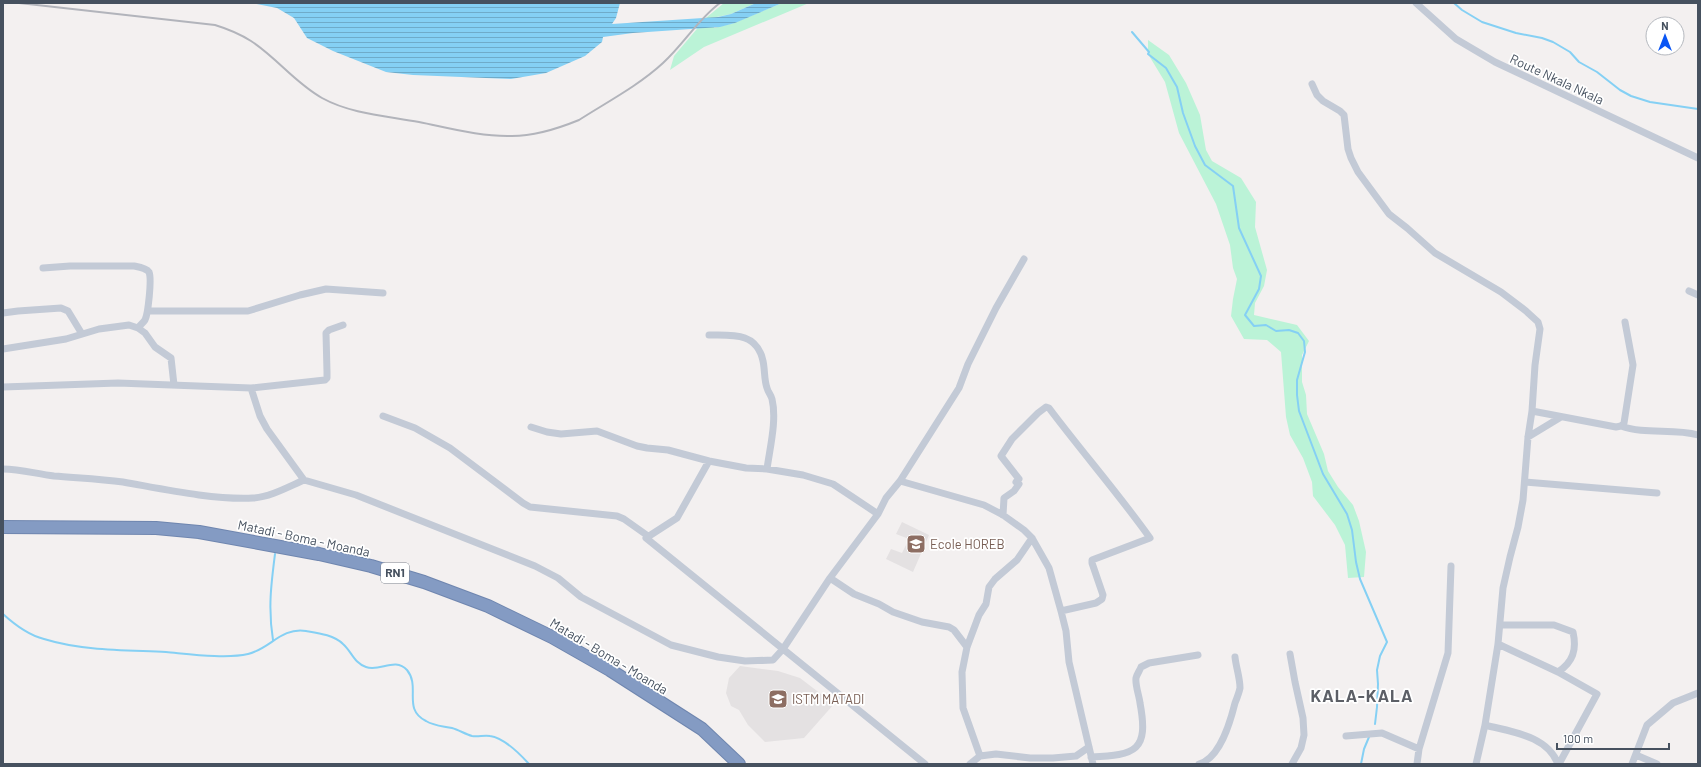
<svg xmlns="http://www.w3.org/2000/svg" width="1701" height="767" font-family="Barlow,sans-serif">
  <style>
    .education { fill: #e4e1e2 }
    .green { fill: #bbf3d7 }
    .water { fill: url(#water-rules) }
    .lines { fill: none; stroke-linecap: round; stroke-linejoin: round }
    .stream { stroke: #85d0f4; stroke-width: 2 }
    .highway-casing { stroke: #6f86af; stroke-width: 14 }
    .street { stroke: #c3cad6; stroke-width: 7 }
    .highway { stroke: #849bc3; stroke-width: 12 }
    .rail { stroke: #b2b4bb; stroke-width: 2 }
    .labels { text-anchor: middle; stroke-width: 3.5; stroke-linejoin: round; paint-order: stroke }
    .shield { fill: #fff; stroke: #7e858f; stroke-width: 1 }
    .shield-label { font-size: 12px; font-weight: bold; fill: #46515f }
    .street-label { font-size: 13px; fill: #46515f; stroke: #fff }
    .education-label { font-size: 13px; fill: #785e54; stroke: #fff; text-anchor: start }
    .district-label { font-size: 17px; font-weight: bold; letter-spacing: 1px; fill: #5c5f66; stroke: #fff }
  </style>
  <defs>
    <pattern id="water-rules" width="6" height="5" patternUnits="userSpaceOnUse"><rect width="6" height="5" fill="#85d0f4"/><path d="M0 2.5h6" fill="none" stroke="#6fabc9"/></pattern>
  </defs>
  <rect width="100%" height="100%" fill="#f3f0f0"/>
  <path class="education" d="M902 522 929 535 913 572 886 559 891 549 902 553 909 539 896 534Z
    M740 666 778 671 800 678 834 704 804 738 765 742 748 725 739 710 731 706 726 693 729 678Z"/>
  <path class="green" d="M724 3H756L731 14 712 18 714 28 734 23 782 3H809L704 47 670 70 674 56 707 17Z
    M1148 40 1169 55 1186 83 1200 115 1206 150 1212 161 1241 178 1256 202 1255 227 1267 270 1264 286 1255 303 1254 315 1297 325 1309 341 1302 355V382L1306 395 1307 414 1324 454 1328 471 1338 487 1353 505 1359 521 1366 552 1364 577 1348 578 1345 545 1335 525 1313 496 1312 482 1303 458 1290 435 1286 417 1281 352 1267 340 1244 339 1231 316 1233 299 1237 279 1233 268 1230 245 1216 204 1179 133 1165 82 1148 54Z"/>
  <path class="water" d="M252 3H620L616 18 612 24 718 17 731 14 756 3H782L735 23 720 27 633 33 603 37 602 42 585 56 546 73 511 79 413 75 386 72 333 51 307 38 294 18 277 8Z"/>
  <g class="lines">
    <path class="stream" d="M1454 3 1462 10 1482 22 1516 33 1542 38 1553 42 1570 52 1579 62 1597 72 1620 90 1631 96 1650 102 1698 109
      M1132 32 1149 52 1148 54 1166 68 1177 87 1183 113 1195 146 1205 165 1233 186 1239 228 1261 276 1259 289 1245 315 1254 326 1266 325 1276 331 1289 330 1298 333 1304 341 1305 352 1297 380V395L1299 411 1323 474 1347 514 1352 530 1356 562 1360 579 1387 642 1380 656 1377 670 1378 684 1377 707 1375 724
      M3 614C15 625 28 635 44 639 83 651 126 650 166 652 189 654 226 659 248 654 270 649 281 627 306 631 318 633 334 635 343 644 352 652 354 663 366 667 380 672 395 657 407 670 421 687 402 709 426 721 434 726 443 726 452 728 459 730 465 734 472 736 478 737 484 735 490 736 504 738 520 754 529 764
      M273 640C268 609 271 585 275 554
      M1361 764 1364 749 1369 737"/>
    <defs>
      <path id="highway" d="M3 527 156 528 199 532 319 554 371 566 424 582 488 606 552 637 610 670 702 729 739 764"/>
    </defs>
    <use href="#highway" class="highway-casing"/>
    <path class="street" d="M1416 3 1456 39 1495 62 1698 158
      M1312 84 1317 95 1323 101 1340 111 1344 115 1348 149 1351 158 1358 172 1389 214 1407 228 1435 253 1501 292 1526 311 1538 322 1540 329 1535 365 1532 411 1528 437 1523 500 1518 527 1510 557 1503 588 1498 644 1485 725 1476 764
      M43 268 70 266H134C139 267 146 268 149 272 152 279 148 314 145 320 143 323 140 325 138 328
      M1689 291 1698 295
      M148 311H248L300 295 326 289 383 293
      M3 313 18 311 61 308 68 311 82 334
      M709 335C732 335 757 332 763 361 765 370 764 380 767 388 768 392 771 395 772 399 777 420 770 447 767 469
      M3 349 66 339 99 329 129 325 138 328 145 333 155 347 171 358 174 385
      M3 387 118 383 251 388 260 416 267 429 304 480 356 495 535 566 558 578 581 597 671 645 718 657 745 661 773 660 783 649 830 578 878 514 886 498 900 481 959 388 968 364 996 308 1024 259
      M251 388 325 380 327 378V372L326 333 329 330 343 325
      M1532 411 1616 427 1621 426 1624 423 1633 365 1625 322
      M383 416 415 428 450 448 523 503 530 507 617 516 624 519 648 536 646 538 925 764
      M1621 426C1645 435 1673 428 1698 435
      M531 427 547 432 561 434 597 431 637 446 647 448 668 450 709 461 746 468 767 469 803 475 833 484 878 514
      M1528 437 1561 417
      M3 469C20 469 37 474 54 476 77 478 100 479 123 482 163 489 213 500 253 498 270 497 288 487 304 480
      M900 481 984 505 1003 515 1024 530 1032 538 1049 568 1061 611 1066 631 1069 662 1093 764
      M1525 482 1657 493
      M1003 515 1004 498 1014 491 1019 484 1016 482 1019 479 1001 456 1012 439 1038 413 1046 407 1049 408C1082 452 1118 493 1150 538L1092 560V563L1103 595 1102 599 1096 603 1061 611
      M646 538 677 518 709 461
      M830 578 854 594 879 604 893 612 922 622 949 627 954 630 967 647
      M1498 644 1558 672C1573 662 1577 650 1573 632L1554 625H1500
      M1290 654 1295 682 1303 718 1304 735 1301 748 1292 764
      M1558 672 1597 694 1559 764
      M1485 725C1511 732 1547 735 1558 764
      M1346 736 1382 733 1419 749
      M1636 755 1657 764
      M980 756 963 708 962 672 967 647 979 615 986 604 989 587 995 579 1017 560 1032 538
      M1091 757C1136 755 1149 751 1140 703 1139 695 1135 685 1136 678 1137 674 1140 670 1141 667L1149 663 1198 655
      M970 764 980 756 996 754 1030 758H1053L1076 756 1089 747
      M1199 764C1220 758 1230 723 1235 703 1237 698 1239 693 1240 688 1240 678 1236 667 1235 657
      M1417 764 1419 749 1448 653 1451 566
      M1632 764 1647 725 1673 703 1698 693"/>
    <use href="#highway" class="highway"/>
    <path class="rail" d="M19 3 215 25C228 29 240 34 251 41 277 58 295 83 322 98 351 114 387 116 419 122 449 128 481 137 512 136 535 136 557 129 579 120 607 102 638 86 663 63 684 44 698 19 720 3"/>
  </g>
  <defs>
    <symbol id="school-square" viewBox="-11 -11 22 22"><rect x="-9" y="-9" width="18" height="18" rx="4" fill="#8d6e63" stroke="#fff"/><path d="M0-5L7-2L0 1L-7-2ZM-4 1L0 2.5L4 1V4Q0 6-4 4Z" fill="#fff"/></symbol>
    <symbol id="university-square" viewBox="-11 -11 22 22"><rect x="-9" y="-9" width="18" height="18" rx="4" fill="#8d6e63" stroke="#fff"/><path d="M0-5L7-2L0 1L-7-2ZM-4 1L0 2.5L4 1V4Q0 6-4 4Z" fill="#fff"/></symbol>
  </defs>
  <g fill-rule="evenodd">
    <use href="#school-square" x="905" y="533" width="22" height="22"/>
    <use href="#university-square" x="767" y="688" width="22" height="22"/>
  </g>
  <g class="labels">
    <rect class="shield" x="381" y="563" width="28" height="20" rx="3"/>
    <g class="shield-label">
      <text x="395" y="577">RN1</text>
    </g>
    <g class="street-label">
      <text transform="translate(1557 79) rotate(25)" y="5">Route Nkala Nkala</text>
      <text transform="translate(304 538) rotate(12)" y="5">Matadi - Boma - Moanda</text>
      <text transform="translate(609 656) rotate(31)" y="5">Matadi - Boma - Moanda</text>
    </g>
    <g class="education-label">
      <text x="930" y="549">Ecole HOREB</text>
      <text x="792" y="704">ISTM MATADI</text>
    </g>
    <g class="district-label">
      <text x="1362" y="702">KALA-KALA</text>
    </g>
  </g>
  <rect width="1701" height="767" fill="none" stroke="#46515f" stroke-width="8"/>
  <g transform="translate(1665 36)"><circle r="19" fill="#ffffff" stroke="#b5b9bf"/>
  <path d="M0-3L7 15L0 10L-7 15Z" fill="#0955f4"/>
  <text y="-6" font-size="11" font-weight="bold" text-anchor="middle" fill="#46515f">N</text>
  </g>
  <path d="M1557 743v6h112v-6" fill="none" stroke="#46515f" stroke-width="2"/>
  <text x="1563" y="743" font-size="12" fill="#46515f" stroke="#ffffff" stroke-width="3" paint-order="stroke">100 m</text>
</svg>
